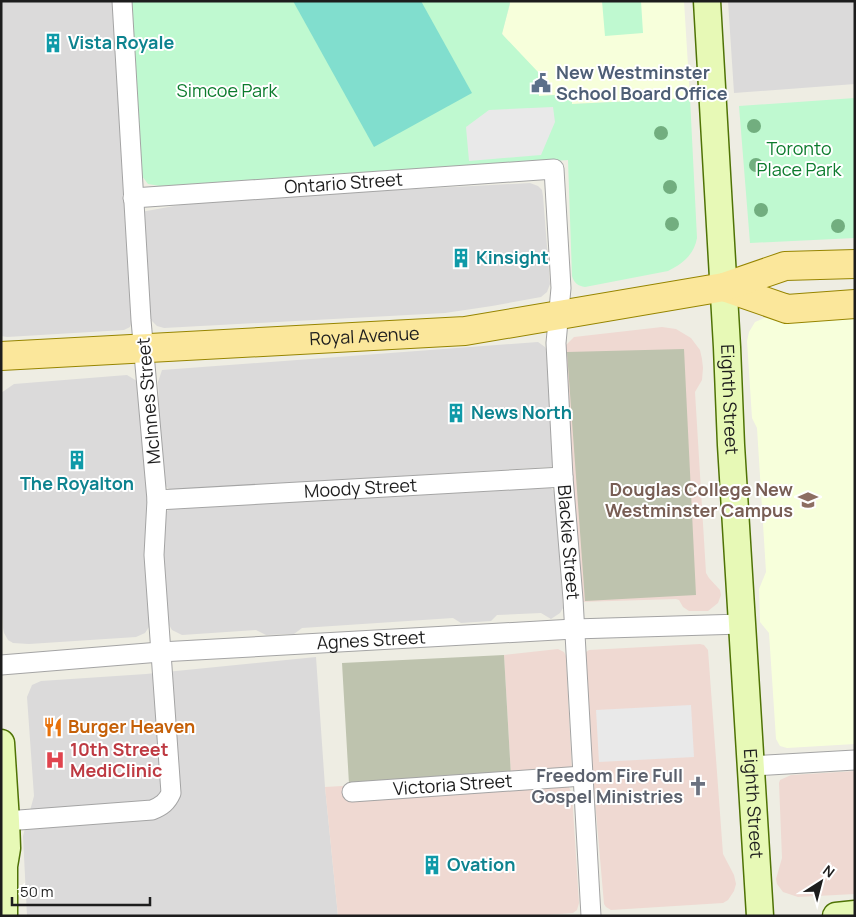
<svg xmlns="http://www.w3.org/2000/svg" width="856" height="917" font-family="Manrope,sans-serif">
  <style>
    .residential { fill: #dbdada }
    .commercial { fill: #efd9d2 }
    .education { fill: #f7ffdb }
    .construction { fill: #bec3ae }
    .park { fill: #bff9d0 }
    .pitch { fill: #81dece }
    .parking { fill: #e9e9e9 }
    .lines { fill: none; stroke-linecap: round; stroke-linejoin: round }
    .street-casing { stroke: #a4a4a4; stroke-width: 21 }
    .secondary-casing { stroke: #4f7305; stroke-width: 29 }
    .primary-casing { stroke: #968500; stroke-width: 30 }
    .street { stroke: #fff; stroke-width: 19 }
    .secondary { stroke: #e7f9b6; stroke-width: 26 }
    .primary { stroke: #fbe79b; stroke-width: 28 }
    .tree { fill: #72ae7f }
    .labels { text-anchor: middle; stroke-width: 4; stroke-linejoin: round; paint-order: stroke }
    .culture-label { font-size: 18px; font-weight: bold; fill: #0d838f; stroke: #fff; text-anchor: start }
    .service-label { font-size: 18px; font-weight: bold; fill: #4e5e75; stroke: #fff; text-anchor: start }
    .park-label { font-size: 18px; fill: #0c7b2d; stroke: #fff }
    .street-label { font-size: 18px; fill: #1d1d1d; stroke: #fff }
    .education-label { font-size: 18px; font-weight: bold; fill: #785e54; stroke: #fff; text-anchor: end }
    .food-label { font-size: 18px; font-weight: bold; fill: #c56008; stroke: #fff; text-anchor: start }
    .health-label { font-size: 18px; font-weight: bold; fill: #be3a42; stroke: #fff; text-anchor: start }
    .worship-label { font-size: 18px; font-weight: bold; fill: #5b616d; stroke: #fff; text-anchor: end }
  </style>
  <rect width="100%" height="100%" fill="#eeede3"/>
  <path class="residential" d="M1 1H113L132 321 130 327 124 330 7 337 1 336Z
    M728 1H855V84L734 93Z
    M530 183 538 186 542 190 543 196 550 284 547 292 541 297 492 306 445 313 164 328 157 326 151 320 141 212 207 200Z
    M538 342 545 347 548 353 554 465 551 467 174 490 169 489 163 484 158 382 162 370Z
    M127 375 137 381 140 387 148 507 145 553 150 620 149 627 145 633 136 637 29 644 13 643 8 640 4 633 3 628 1 574V393L14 384Z
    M551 488 555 492 563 608 560 613 551 619 541 613 497 615 491 621 461 623 453 618 302 628 294 634 266 635 256 630 182 635 172 630 169 625 167 618 162 517 164 513 170 509Z
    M316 657 325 787 338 916H27L23 836 34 796 27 697 32 685 41 681 146 674Z"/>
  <path class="commercial" d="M662 327 676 329 691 338 700 350 702 359 703 368 702 380 695 392 706 573 709 578 720 590 721 595 718 603 708 611H689L683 607 679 600 676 599 580 602 565 346 574 337Z
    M700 644 704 645 708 650 723 854 734 875 736 884 734 891 728 900 723 903 611 910 606 907 604 904 591 755 585 656 586 652 589 650Z
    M558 649 564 652 566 656 572 772 569 787 572 794 579 903 577 910 573 913 532 916H338L325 787 511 776 504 655Z
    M855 771V894L798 897 783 892 777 884 776 879 782 858 779 783 780 780 791 775Z"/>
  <path class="education" d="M509 1H684L690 98 572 104 571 94 539 96 502 33 510 4Z
    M769 316H855V744L787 748 780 746 776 739 769 633 760 622 759 589 766 572 757 428 752 418 747 341 749 332 755 322Z"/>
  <path class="construction" d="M684 349 696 595 585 601 567 352Z
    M504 655 511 776 349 784 342 663Z"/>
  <path class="park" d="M130 1H509L510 3 502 34 538 72 539 96 572 94V104L690 98 697 238C694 255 682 264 668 271L585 287C578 286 574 283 572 276L568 160 160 186 148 184 142 176Z
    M602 1H641L643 33 605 36Z
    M855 98V238L750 243 739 106Z"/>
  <path class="pitch" d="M293 1H421L472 93 374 147Z"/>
  <path class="parking" d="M553 107 555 122 541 155 469 161 466 127 489 110Z
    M691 705 694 757 599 762 596 710Z"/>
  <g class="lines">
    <defs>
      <g id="street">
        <path id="s1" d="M133 198 554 169 561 288 556 343 563 477 573 599 591 916"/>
        <path id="s2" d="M157 500 563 477"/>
        <path id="s3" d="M1 665 160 652 574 629 742 624"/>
        <path d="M751 766 855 760"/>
        <path id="s4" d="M352 792 583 776"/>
        <path d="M6 821 152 810C162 806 167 802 171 793L154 555 157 500 141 320 122 1"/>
      </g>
      <g id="secondary">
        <path id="s5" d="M707 1 727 347 731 445 760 916"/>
        <path d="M1 743 6 821 7 848 4 866V916"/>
        <path d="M836 916 855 914"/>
      </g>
      <g id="primary">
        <path d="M724 287 787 309 855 304"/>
        <path id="s6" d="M1 356 465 331 724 287 785 266 855 264"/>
      </g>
    </defs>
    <use href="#street" class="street-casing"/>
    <use href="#secondary" class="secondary-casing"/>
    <use href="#primary" class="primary-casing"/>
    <use href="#street" class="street"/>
    <use href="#secondary" class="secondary"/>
    <use href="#primary" class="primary"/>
  </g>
  <g class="tree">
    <circle cx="754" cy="126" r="7"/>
    <circle cx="661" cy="133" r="7"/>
    <circle cx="756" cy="165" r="7"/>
    <circle cx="670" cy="187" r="7"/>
    <circle cx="761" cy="210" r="7"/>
    <circle cx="672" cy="224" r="7"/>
    <circle cx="838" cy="226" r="7"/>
  </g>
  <defs>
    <symbol id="building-bare" viewBox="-9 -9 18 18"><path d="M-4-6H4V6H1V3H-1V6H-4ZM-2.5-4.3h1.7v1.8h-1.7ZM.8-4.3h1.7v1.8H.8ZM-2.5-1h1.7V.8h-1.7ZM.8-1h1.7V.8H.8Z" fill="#0f9aa8" stroke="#fff" stroke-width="2.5" paint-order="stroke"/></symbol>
    <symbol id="civic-bare" viewBox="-9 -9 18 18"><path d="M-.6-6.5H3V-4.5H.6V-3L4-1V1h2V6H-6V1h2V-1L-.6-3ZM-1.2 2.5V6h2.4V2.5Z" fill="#5c6f8a" stroke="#fff" stroke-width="2.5" paint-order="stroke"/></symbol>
    <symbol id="university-bare" viewBox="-9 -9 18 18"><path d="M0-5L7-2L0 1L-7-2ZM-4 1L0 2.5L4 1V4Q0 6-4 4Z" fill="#8d6e63" stroke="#fff" stroke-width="2.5" paint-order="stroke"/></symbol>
    <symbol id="restaurant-bare" viewBox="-9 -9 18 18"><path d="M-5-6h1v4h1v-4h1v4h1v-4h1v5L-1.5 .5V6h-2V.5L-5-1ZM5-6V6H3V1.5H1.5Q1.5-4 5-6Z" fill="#e8710a" stroke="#fff" stroke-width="2.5" paint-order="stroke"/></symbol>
    <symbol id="hospital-bare" viewBox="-9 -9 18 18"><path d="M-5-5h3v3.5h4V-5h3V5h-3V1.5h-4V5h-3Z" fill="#e0444e" stroke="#fff" stroke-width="2.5" paint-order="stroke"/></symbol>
    <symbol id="church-bare" viewBox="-9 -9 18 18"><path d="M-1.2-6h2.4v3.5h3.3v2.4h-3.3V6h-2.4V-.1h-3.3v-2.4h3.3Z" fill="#6b7280" stroke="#fff" stroke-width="2.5" paint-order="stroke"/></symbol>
  </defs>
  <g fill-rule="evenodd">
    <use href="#building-bare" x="39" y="29" width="28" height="28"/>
    <use href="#civic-bare" x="527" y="69" width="28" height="28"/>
    <use href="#building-bare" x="447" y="244" width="28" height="28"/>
    <use href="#building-bare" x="442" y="399" width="28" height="28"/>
    <use href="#building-bare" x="63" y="446" width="28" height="28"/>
    <use href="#university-bare" x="794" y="486" width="28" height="28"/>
    <use href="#restaurant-bare" x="39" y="713" width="28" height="28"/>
    <use href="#hospital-bare" x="41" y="746" width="28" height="28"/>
    <use href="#church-bare" x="684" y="772" width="28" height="28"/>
    <use href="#building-bare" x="418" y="851" width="28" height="28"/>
  </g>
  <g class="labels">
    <g class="culture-label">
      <text x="68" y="49">Vista Royale</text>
      <text x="476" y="264">Kinsight</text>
      <text x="471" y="419">News North</text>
      <text x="77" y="490" text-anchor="middle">The Royalton</text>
      <text x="447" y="871">Ovation</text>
    </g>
    <g class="service-label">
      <text x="556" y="79">New Westminster<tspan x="556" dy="21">School Board Office</tspan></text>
    </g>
    <g class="park-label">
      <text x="227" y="97">Simcoe Park</text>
      <text x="799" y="155">Toronto<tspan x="799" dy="21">Place Park</tspan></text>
    </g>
    <g class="street-label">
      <text dy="6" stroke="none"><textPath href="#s1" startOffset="211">Ontario Street</textPath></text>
      <text dy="6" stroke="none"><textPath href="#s6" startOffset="364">Royal Avenue</textPath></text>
      <text dy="6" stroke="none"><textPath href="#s5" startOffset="399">Eighth Street</textPath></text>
      <text transform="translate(149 401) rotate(-95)" y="6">McInnes Street</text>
      <text dy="6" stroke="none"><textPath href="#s2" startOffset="204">Moody Street</textPath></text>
      <text dy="6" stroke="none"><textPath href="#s1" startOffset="796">Blackie Street</textPath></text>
      <text dy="6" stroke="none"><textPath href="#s3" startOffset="371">Agnes Street</textPath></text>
      <text dy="6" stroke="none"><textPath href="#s4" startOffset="101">Victoria Street</textPath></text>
      <text dy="6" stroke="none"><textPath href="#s5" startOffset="804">Eighth Street</textPath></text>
    </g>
    <g class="education-label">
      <text x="793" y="496">Douglas College New<tspan x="793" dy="21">Westminster Campus</tspan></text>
    </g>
    <g class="food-label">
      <text x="68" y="733">Burger Heaven</text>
    </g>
    <g class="health-label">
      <text x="70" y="756">10th Street<tspan x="70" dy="21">MediClinic</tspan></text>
    </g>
    <g class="worship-label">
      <text x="683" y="782">Freedom Fire Full<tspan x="683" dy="21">Gospel Ministries</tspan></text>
    </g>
  </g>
  <rect width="856" height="917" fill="none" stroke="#1d1d1d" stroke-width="5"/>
  <g transform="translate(821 882) rotate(36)" stroke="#ffffff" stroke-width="4" paint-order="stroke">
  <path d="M0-4L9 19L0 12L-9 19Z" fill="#1d1d1d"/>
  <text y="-8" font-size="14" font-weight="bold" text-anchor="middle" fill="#1d1d1d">N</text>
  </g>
  <path d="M12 897v8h138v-8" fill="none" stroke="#1d1d1d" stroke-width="2.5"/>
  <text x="20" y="897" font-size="15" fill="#1d1d1d" stroke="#ffffff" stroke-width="4" paint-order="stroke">50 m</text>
</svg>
